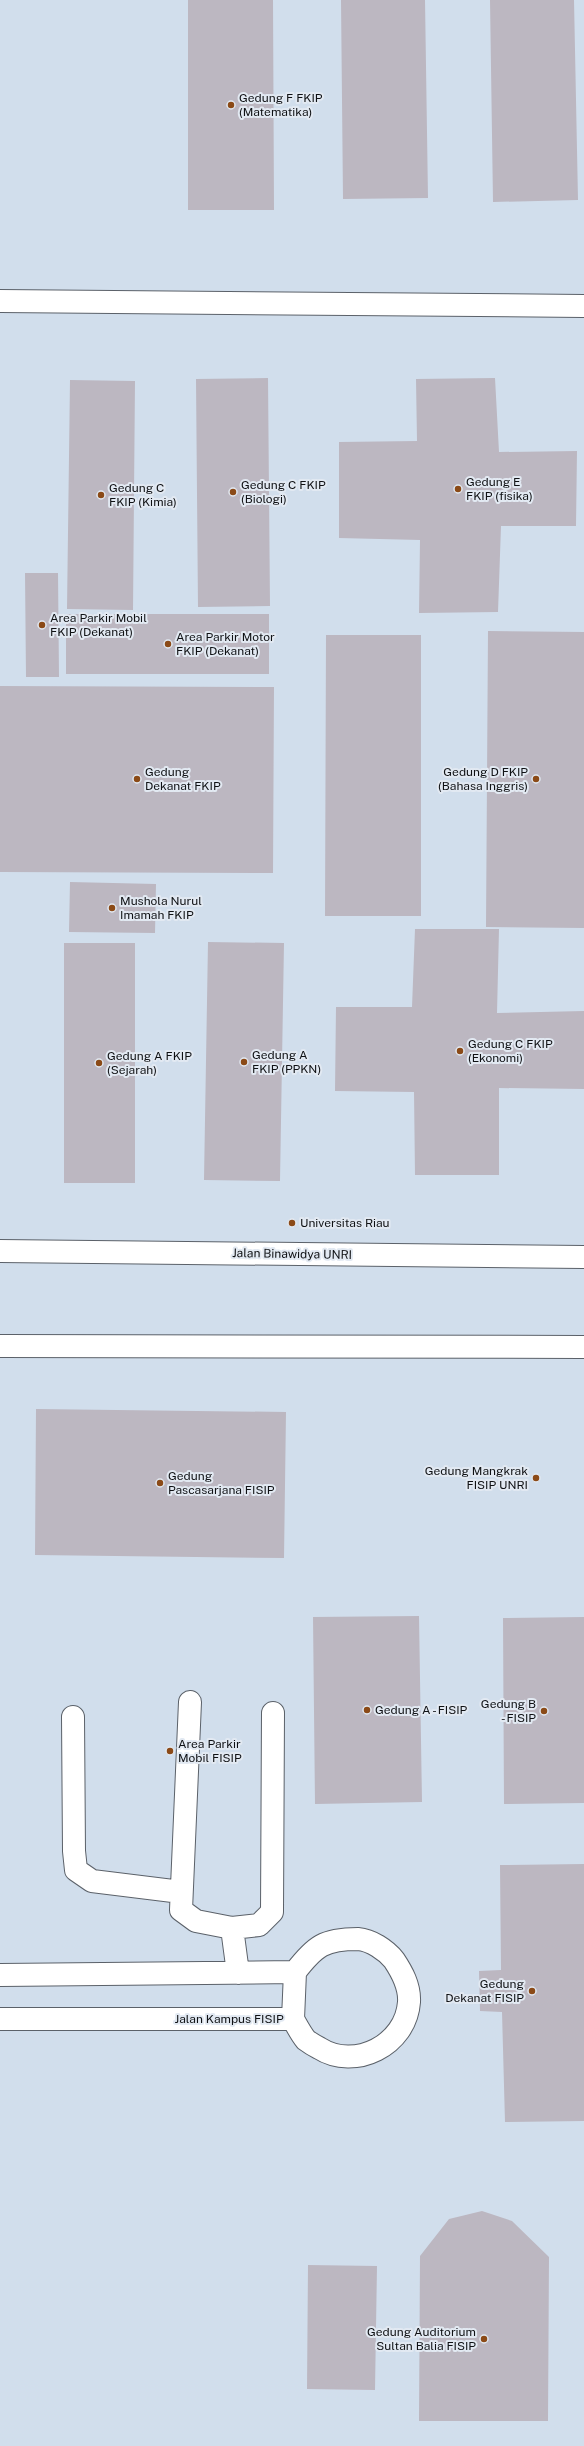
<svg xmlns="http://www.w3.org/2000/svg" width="584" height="2446" font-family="'Public Sans',sans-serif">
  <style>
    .built { fill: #d1deec }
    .building { fill: #bcb7c1 }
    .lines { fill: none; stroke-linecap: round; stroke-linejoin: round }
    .minor-casing { stroke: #5b6169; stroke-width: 24 }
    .minor { stroke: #fff; stroke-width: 22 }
    .poi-dot { fill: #8b4a17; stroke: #e2e9f2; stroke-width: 1.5 }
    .labels { text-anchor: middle; stroke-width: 4; stroke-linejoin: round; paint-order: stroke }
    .poi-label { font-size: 12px; fill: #0f1114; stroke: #e2e9f2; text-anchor: start }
    .street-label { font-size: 12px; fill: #0f1114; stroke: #e2e9f2 }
  </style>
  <rect width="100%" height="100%" fill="#e2e9f2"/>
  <path class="built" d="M0 0H584V2446H0Z"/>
  <path class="building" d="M188 0H273L274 210H188Z
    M341 0H425L428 198 343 199Z
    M490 0H574L578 200 493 202Z
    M268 378 270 606 198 607 196 379Z
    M495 378 499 452 577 451 576 526H501L498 612 419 613 420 540 339 538V442L417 441 416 379Z
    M70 380 135 381 133 610 67 609Z
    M25 573H58L59 677H26Z
    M66 614H269V674H66Z
    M488 631 584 632V928L486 927Z
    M326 635H421V916H325Z
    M0 686 274 687 273 873 0 872Z
    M70 882 156 884 155 933 69 932Z
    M415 929H499L497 1013 584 1011V1089L499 1088V1175H415L414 1092 335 1091 336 1007H412Z
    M208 942 284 943 280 1181 204 1180Z
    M64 943H135V1183H64Z
    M36 1409 286 1412 284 1558 35 1555Z
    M419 1616 422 1802 315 1804 313 1617Z
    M584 1617V1803L504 1804 503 1618Z
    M584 1864V2121L505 2122 502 2012 480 2011 479 1971 501 1970 500 1865Z
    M482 2211 512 2221 549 2257 548 2421H419L420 2256 449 2219Z
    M308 2265 377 2266 375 2390 307 2389Z"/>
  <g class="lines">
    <defs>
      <path id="minor" d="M0 301 584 306
        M0 1251 584 1257
        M0 1346 584 1347
        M190 1702 181 1910 196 1921 232 1928
        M73 1717 74 1851 76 1870 92 1881 181 1892
        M238 1973 232 1928 259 1925 272 1912 273 1713
        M0 1975 295 1972
        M0 2019H293
        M293 2019C297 2026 301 2034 306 2040 310 2043 315 2046 319 2048 355 2071 406 2045 409 2002 410 1986 402 1972 394 1960 386 1950 371 1940 358 1939 324 1939 315 1946 295 1972
        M293 2019 295 1972"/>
    </defs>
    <use href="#minor" class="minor-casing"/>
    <use href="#minor" class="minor"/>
  </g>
  <g class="poi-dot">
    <circle cx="231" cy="105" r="4"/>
    <circle cx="458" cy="489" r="4"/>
    <circle cx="233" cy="492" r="4"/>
    <circle cx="101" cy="495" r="4"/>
    <circle cx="42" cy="625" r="4"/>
    <circle cx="168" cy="644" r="4"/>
    <circle cx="137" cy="779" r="4"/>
    <circle cx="536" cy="779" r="4"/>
    <circle cx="112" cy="908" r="4"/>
    <circle cx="460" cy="1051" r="4"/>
    <circle cx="244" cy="1062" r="4"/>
    <circle cx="99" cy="1063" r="4"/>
    <circle cx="292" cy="1223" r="4"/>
    <circle cx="536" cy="1478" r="4"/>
    <circle cx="160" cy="1483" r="4"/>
    <circle cx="367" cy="1710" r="4"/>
    <circle cx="544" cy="1711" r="4"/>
    <circle cx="170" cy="1751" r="4"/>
    <circle cx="532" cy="1991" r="4"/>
    <circle cx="484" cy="2339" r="4"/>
  </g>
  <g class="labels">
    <g class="poi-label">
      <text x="239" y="102">Gedung F FKIP<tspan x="239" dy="14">(Matematika)</tspan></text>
      <text x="466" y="486">Gedung E<tspan x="466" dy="14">FKIP (fisika)</tspan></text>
      <text x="241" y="489">Gedung C FKIP<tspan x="241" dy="14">(Biologi)</tspan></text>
      <text x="109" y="492">Gedung C<tspan x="109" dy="14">FKIP (Kimia)</tspan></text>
      <text x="50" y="622">Area Parkir Mobil<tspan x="50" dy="14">FKIP (Dekanat)</tspan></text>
      <text x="176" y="641">Area Parkir Motor<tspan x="176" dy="14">FKIP (Dekanat)</tspan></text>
      <text x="145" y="776">Gedung<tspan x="145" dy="14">Dekanat FKIP</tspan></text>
      <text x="528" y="776" text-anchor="end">Gedung D FKIP<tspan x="528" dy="14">(Bahasa Inggris)</tspan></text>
      <text x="120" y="905">Mushola Nurul<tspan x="120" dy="14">Imamah FKIP</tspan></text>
      <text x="468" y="1048">Gedung C FKIP<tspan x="468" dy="14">(Ekonomi)</tspan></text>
      <text x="252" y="1059">Gedung A<tspan x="252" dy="14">FKIP (PPKN)</tspan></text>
      <text x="107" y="1060">Gedung A FKIP<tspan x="107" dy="14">(Sejarah)</tspan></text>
      <text x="300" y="1227">Universitas Riau</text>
      <text x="528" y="1475" text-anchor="end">Gedung Mangkrak<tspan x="528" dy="14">FISIP UNRI</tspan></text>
      <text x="168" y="1480">Gedung<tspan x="168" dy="14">Pascasarjana FISIP</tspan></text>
      <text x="536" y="1708" text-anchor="end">Gedung B<tspan x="536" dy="14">- FISIP</tspan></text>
      <text x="375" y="1714">Gedung A - FISIP</text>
      <text x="178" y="1748">Area Parkir<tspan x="178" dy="14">Mobil FISIP</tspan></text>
      <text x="524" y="1988" text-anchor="end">Gedung<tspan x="524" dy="14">Dekanat FISIP</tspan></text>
      <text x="476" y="2336" text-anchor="end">Gedung Auditorium<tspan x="476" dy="14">Sultan Balia FISIP</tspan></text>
    </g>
    <g class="street-label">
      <text transform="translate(292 1254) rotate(1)" y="4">Jalan Binawidya UNRI</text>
      <text x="229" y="2023">Jalan Kampus FISIP</text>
    </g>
  </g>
</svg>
